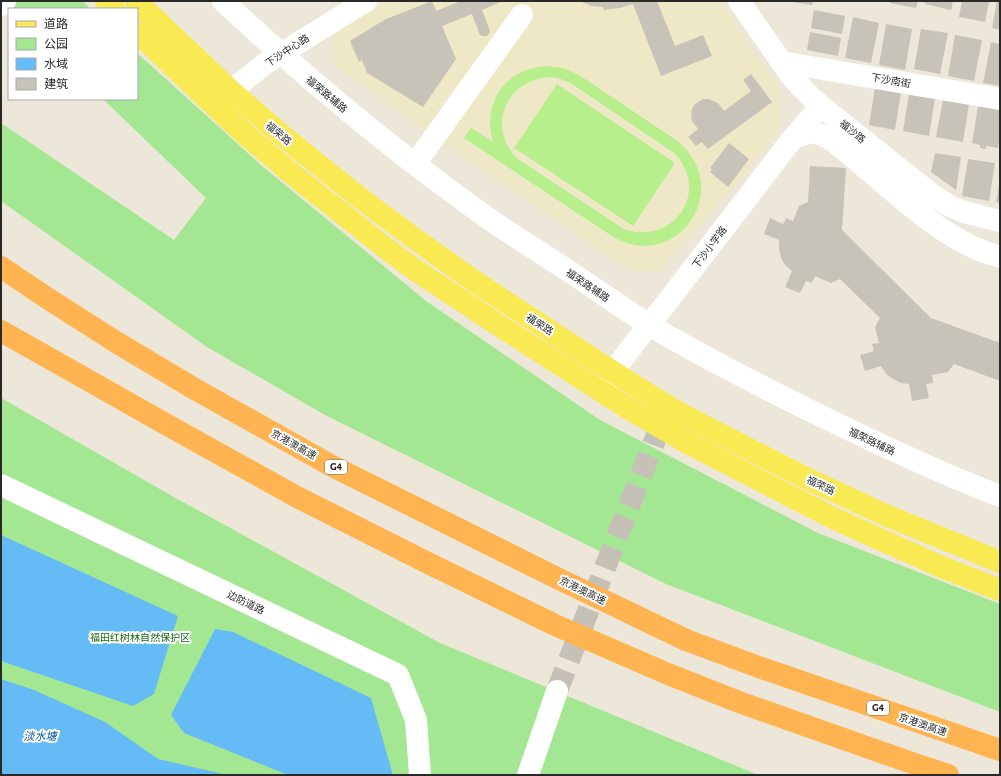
<svg xmlns="http://www.w3.org/2000/svg" width="1001" height="776" font-family="Commissioner,'Noto Sans SC',sans-serif">
  <style>
    .education { fill: #efe8c7 }
    .green { fill: #a3e792 }
    .pitch { fill: #b8ef8d; fill-rule: evenodd }
    .water { fill: #65bbf6 }
    .building { fill: #c7c3b9 }
    .lines { fill: none; stroke-linecap: round; stroke-linejoin: round }
    .minor-tunnel { stroke: #c5c1b6; stroke-width: 22; stroke-dasharray: 22 11; stroke-linecap: butt }
    .minor { stroke: #fff; stroke-width: 22 }
    .major { stroke: #f9e952; stroke-width: 22 }
    .highway { stroke: #ffb451; stroke-width: 22 }
    .labels { text-anchor: middle; stroke-width: 4; stroke-linejoin: round; paint-order: stroke }
    .shield { fill: #fff; stroke: #696969; stroke-width: 1 }
    .shield-label { font-size: 9px; font-weight: bold; fill: #292929 }
    .street-label { font-size: 10px; fill: #292929; stroke: #fff }
    .park-label { font-size: 10px; fill: #1b6915; stroke: #fff }
    .water-label { font-size: 11px; font-style: italic; fill: #0556a0; stroke: #fff }
  </style>
  <rect width="100%" height="100%" fill="#ece7d9"/>
  <path class="education" d="M388 1H720L780 87 778 134 661 271H629L434 137 334 65V34Z"/>
  <path class="green" d="M2 1H83L90 9H9Z
    M137 53 262 166 426 301 600 420 818 533 1000 604V712L666 584 325 415 207 347 1 201V123L174 240 206 198 103 99H137Z
    M1 398 172 496 440 643 758 775H1Z"/>
  <path class="pitch" d="M545 66 563 68 579 75 676 140C737 188 676 275 612 236L464 138 471 128 493 142C482 103 504 70 545 66ZM551 77 558 78 572 84 674 153C711 191 674 246 624 229L518 159C485 127 506 79 551 77Z
    M557 84 675 163 633 226 514 148Z"/>
  <path class="water" d="M1 535 178 616 154 694 133 706 1 661Z
    M215 629 233 632 371 698 393 775H288L184 733 171 715Z
    M1 679 34 690 105 722 158 759 227 775H1Z"/>
  <path class="building" d="M432 1 436 11 461 1H503L482 10 490 31 489 34 487 36H483L480 35 472 14 442 26 456 59 423 107 367 73 362 60 359 62 350 41 386 19Z
    M579 1H657L675 46 703 35 712 56 661 76 633 4 620 8 604 10 603 7 592 6Z
    M793 1H813L812 5 793 2Z
    M890 1H918L916 8 890 3Z
    M925 1H953L951 10 925 4Z
    M962 1H989L985 22 959 17Z
    M997 1H1000V30L992 28Z
    M814 10 845 16 842 34 811 28Z
    M853 17 879 23 871 63 845 58Z
    M886 24 912 29 905 70 879 65Z
    M921 29 948 33 940 74 914 69Z
    M810 32 841 38 838 56 807 50Z
    M955 35 982 40 974 81 948 76Z
    M991 42 1000 44V86L983 83Z
    M751 74 772 102 708 149 702 142 696 146 688 137 698 129 692 121 691 115 692 109 695 104 703 99H709L718 103 724 111 751 91 743 80Z
    M875 88 901 92 895 130 869 125Z
    M909 94 935 98 929 136 903 131Z
    M943 100 969 104 963 142 936 137Z
    M978 106 1000 110V138L998 148 986 146V149L980 148V145L972 143Z
    M729 143 749 159 728 187 710 172 712 170 710 168Z
    M935 153 961 157 956 190 931 172Z
    M968 159 995 163 989 201 962 196Z
    M810 166 846 168 842 230 931 318 1000 343V381L954 364 948 372 932 375 933 383 926 384 929 398 912 401 909 384 901 383 893 379 886 374 881 366 865 371 860 355 874 351 872 344 879 343 875 327 880 318 840 279 831 283 815 276 812 283 806 281 800 293 785 287 792 271 785 265 781 258 779 249V240L764 234 770 218 783 224 786 218 793 221 799 206 808 202Z
    M999 185H1000V203L996 202Z"/>
  <g class="lines">
    <path class="minor-tunnel" d="M557 691 660 427"/>
    <path class="minor" d="M223 1C308 80 397 154 492 221 520 240 548 257 576 276 600 292 624 309 649 325 703 357 759 385 815 413 876 443 937 472 1000 496
      M739 1 792 77 809 95 821 106 935 197 950 206 964 212 1000 221
      M1 5 5 1
      M781 62 1000 99
      M219 106 242 82 266 63 366 1
      M793 138C812 131 815 130 833 141 854 158 874 175 894 192 926 219 959 246 1000 257
      M415 164 522 15
      M603 388 613 372 636 341 668 301 793 138 821 106
      M1 485 398 675 416 720 420 775
      M528 775 557 691"/>
    <path class="major" d="M106 1 114 9
      M136 1 232 92 278 132 360 198 411 236 474 281 582 352 632 384 674 410 702 425 810 480 883 514 1000 562
      M137 32 217 108 245 134 291 173 383 246 411 267 503 328 626 407 686 442 829 516 866 533 942 567 1000 590"/>
    <path class="highway" d="M1 267 47 298 116 342 193 388 332 466 559 579 686 640 756 666 1000 750
      M1 331 178 431 297 497 428 563 555 625 668 674 739 702 912 763 948 775"/>
  </g>
  <g class="labels">
    <g class="shield">
      <rect x="325" y="460" width="22" height="14" rx="3"/>
      <rect x="867" y="701" width="22" height="14" rx="3"/>
    </g>
    <g class="shield-label">
      <text x="336" y="470">G4</text>
      <text x="878" y="711">G4</text>
    </g>
    <g class="street-label">
      <text transform="translate(287 50) rotate(-33)" y="4">下沙中心路</text>
      <text transform="translate(891 80) rotate(10)" y="4">下沙南街</text>
      <text transform="translate(327 94) rotate(40)" y="4">福荣路辅路</text>
      <text transform="translate(853 131) rotate(39)" y="4">福沙路</text>
      <text transform="translate(279 133) rotate(40)" y="4">福荣路</text>
      <text transform="translate(709 247) rotate(-53)" y="4">下沙小学路</text>
      <text transform="translate(588 285) rotate(34)" y="4">福荣路辅路</text>
      <text transform="translate(540 324) rotate(33)" y="4">福荣路</text>
      <text transform="translate(872 441) rotate(25)" y="4">福荣路辅路</text>
      <text transform="translate(294 444) rotate(29)" y="4">京港澳高速</text>
      <text transform="translate(821 485) rotate(25)" y="4">福荣路</text>
      <text transform="translate(583 590) rotate(26)" y="4">京港澳高速</text>
      <text transform="translate(246 602) rotate(26)" y="4">边防道路</text>
      <text transform="translate(923 724) rotate(19)" y="4">京港澳高速</text>
    </g>
    <g class="park-label">
      <text x="140" y="641">福田红树林自然保护区</text>
    </g>
    <g class="water-label">
      <text x="40" y="740">淡水塘</text>
    </g>
  </g>
  <rect width="1001" height="776" fill="none" stroke="#292929" stroke-width="4"/>
  <rect x="8" y="8" width="130" height="92" fill="#ffffff" stroke="#a9a9a9"/>
  <rect x="16" y="21" width="20" height="6" fill="#f9e952" stroke="#a9a9a9"/>
  <text x="44" y="28" font-size="12" fill="#292929">道路</text>
  <rect x="16" y="38" width="20" height="12" fill="#a3e792" stroke="#a9a9a9"/>
  <text x="44" y="48" font-size="12" fill="#292929">公园</text>
  <rect x="16" y="58" width="20" height="12" fill="#65bbf6" stroke="#a9a9a9"/>
  <text x="44" y="68" font-size="12" fill="#292929">水域</text>
  <rect x="16" y="78" width="20" height="12" fill="#c7c3b9" stroke="#a9a9a9"/>
  <text x="44" y="88" font-size="12" fill="#292929">建筑</text>
</svg>
